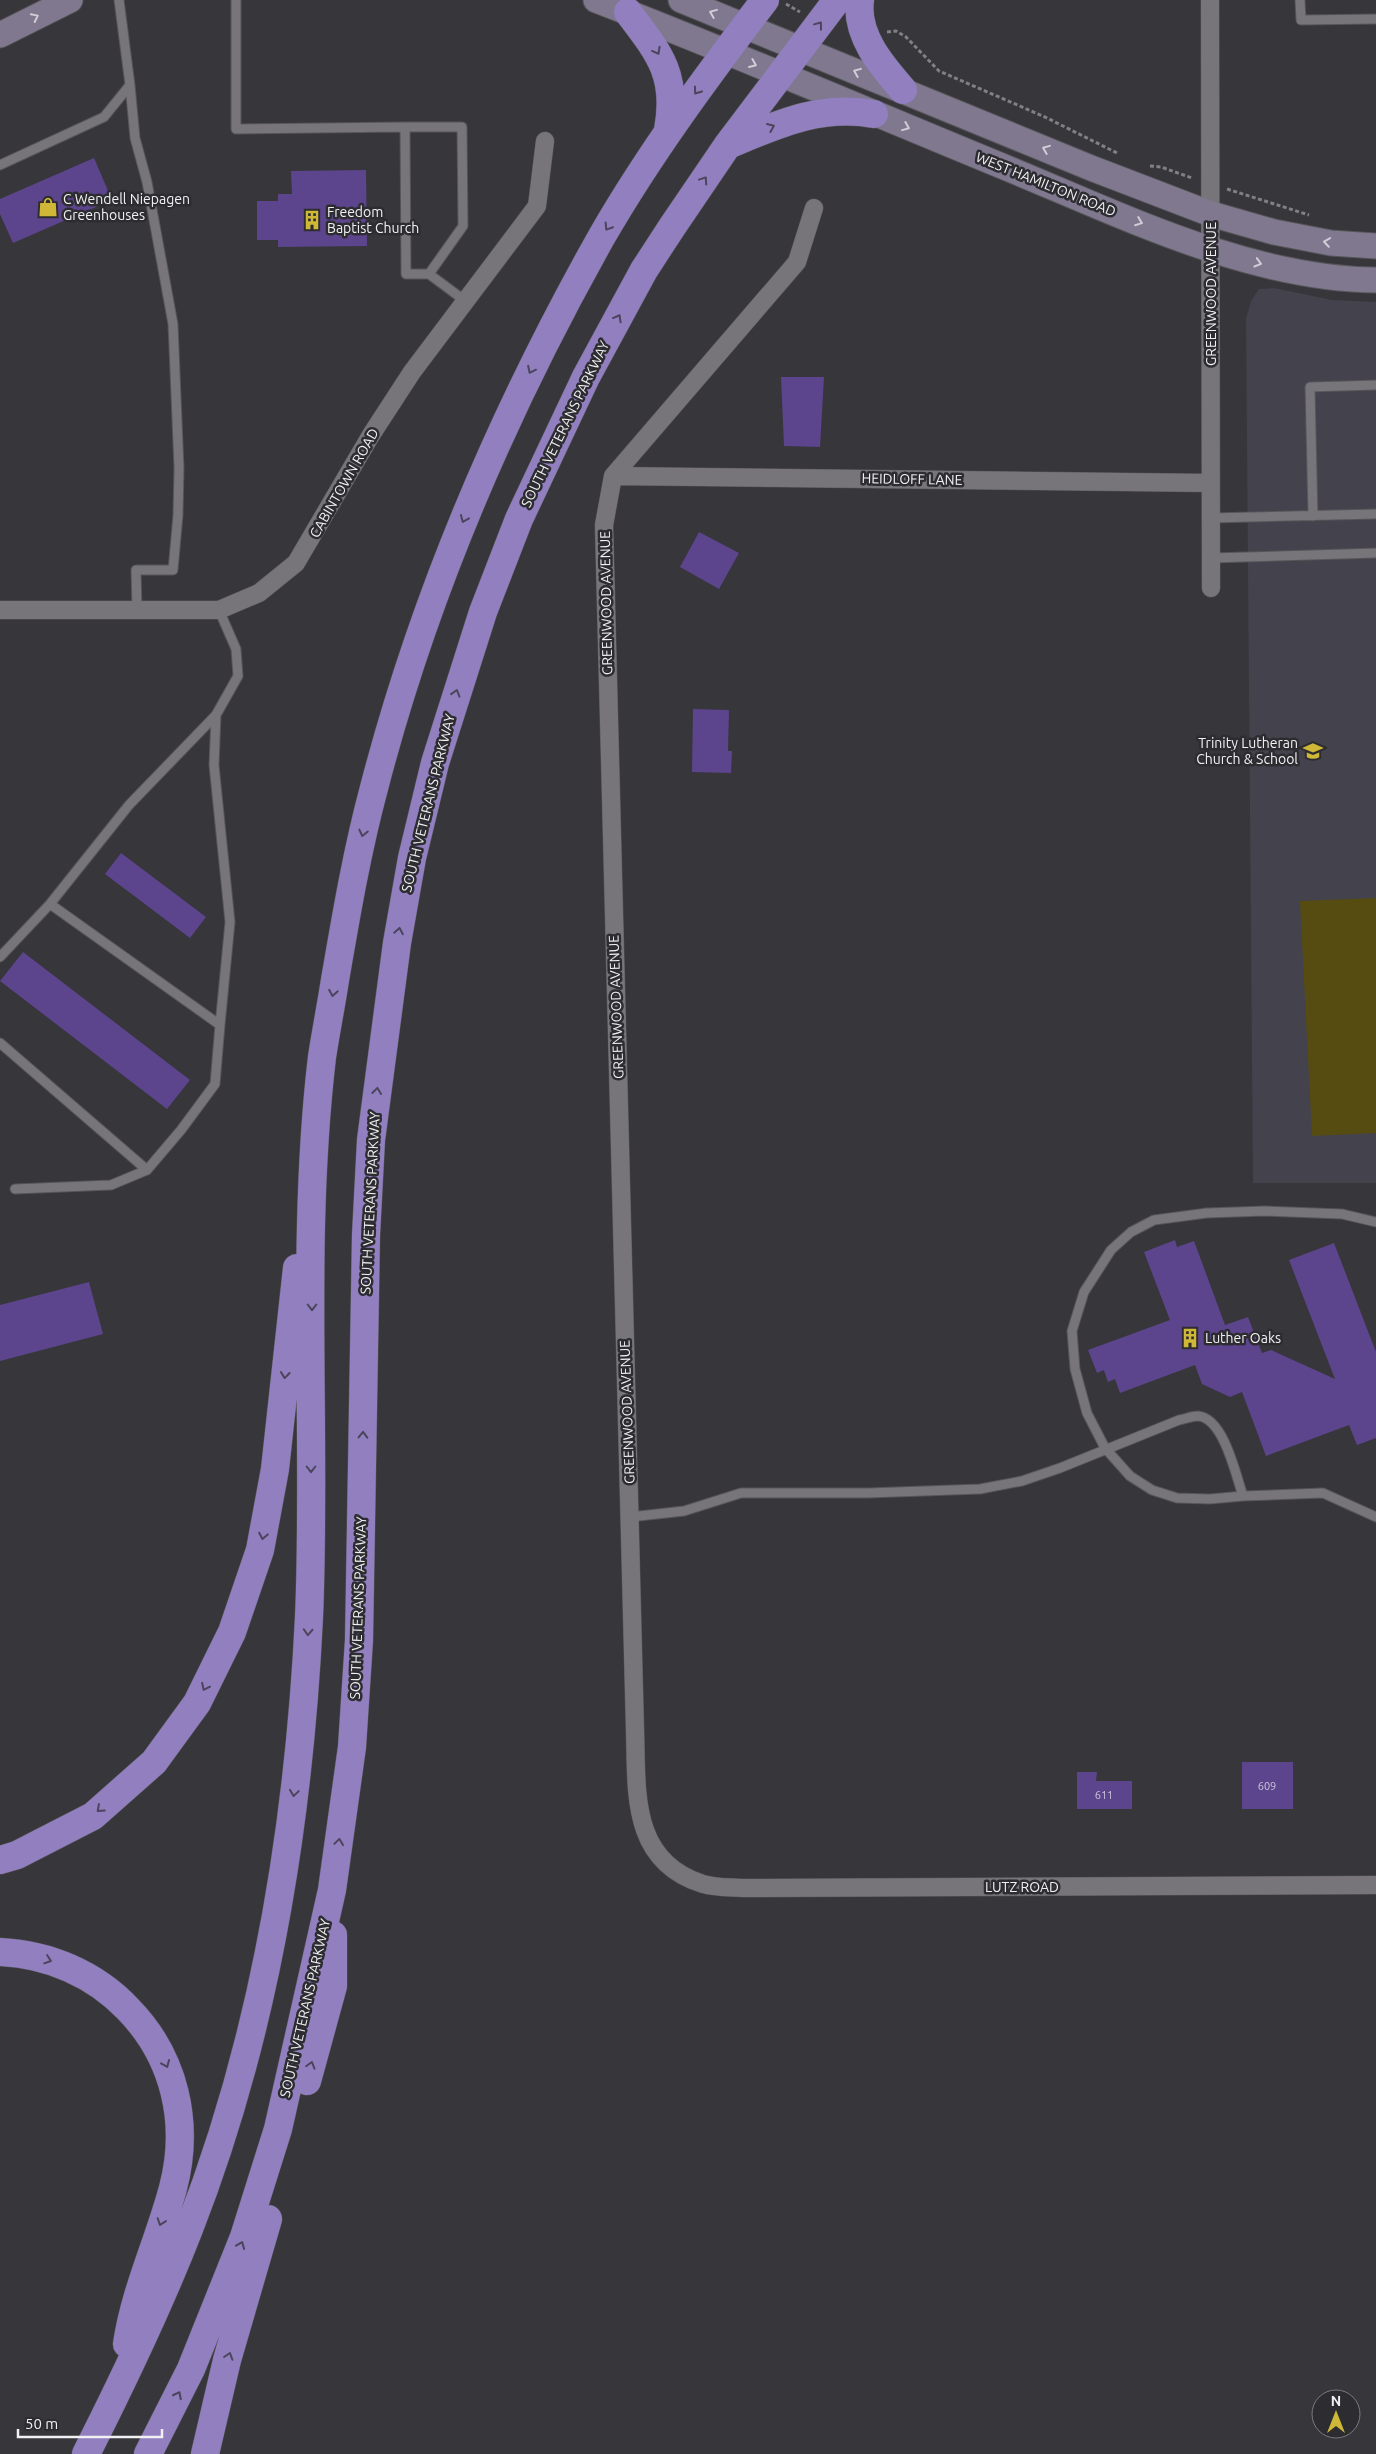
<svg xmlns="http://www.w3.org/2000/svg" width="1376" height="2454" font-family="Ubuntu,sans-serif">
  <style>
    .built { fill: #44424c }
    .green { fill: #564c12 }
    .building { fill: #5c458c }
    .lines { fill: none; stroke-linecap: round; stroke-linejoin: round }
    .lane-casing { stroke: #565559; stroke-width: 11 }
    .street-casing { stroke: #565559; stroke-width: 19 }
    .secondary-casing { stroke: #565559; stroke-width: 27 }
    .highway-casing { stroke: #565559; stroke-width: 29 }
    .path { stroke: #818084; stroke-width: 3; stroke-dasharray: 4 2.5; stroke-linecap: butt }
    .lane { stroke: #77757a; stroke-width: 9 }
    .street { stroke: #77757a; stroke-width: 18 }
    .secondary { stroke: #7f788f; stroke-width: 25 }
    .highway { stroke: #917fc0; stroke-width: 28 }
    .oneway { stroke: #cfcdd6 }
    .oneway2 { stroke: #4b455c }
    .labels { text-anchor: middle; stroke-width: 5; stroke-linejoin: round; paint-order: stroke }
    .number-label { font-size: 11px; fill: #ccc6da }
    .street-label { font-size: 14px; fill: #f1f1f4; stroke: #2d2c31 }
    .poi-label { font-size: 14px; fill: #f1f1f4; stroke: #2d2c31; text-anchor: start }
  </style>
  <rect width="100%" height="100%" fill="#37363b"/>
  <path class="built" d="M1274 288 1332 300 1376 302V1183H1253L1246 319 1251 301 1259 289Z"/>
  <path class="green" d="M1376 898V1133L1312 1136 1300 901Z"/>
  <path class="building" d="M94 158 112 200 13 243 0 214V199Z
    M366 170 367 246 278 247V240H257V201H278V194H292L291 171Z
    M781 377H824L820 447 784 446Z
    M699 532 739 553 719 589 680 567Z
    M693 709 729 710 728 751H732L731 773 692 772Z
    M121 853 206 917 190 938 105 874Z
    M23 952 190 1080 167 1109 0 981Z
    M1175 1240 1177 1247 1194 1241 1225 1325 1248 1317 1262 1353 1271 1350 1335 1379 1289 1260 1334 1243 1376 1352V1438L1357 1445 1349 1425 1266 1456 1242 1392 1230 1397 1202 1384 1195 1365 1120 1393 1115 1379 1108 1382 1104 1370 1097 1373 1088 1350 1170 1320 1144 1252Z
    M89 1282 103 1334 0 1361V1305Z
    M1242 1762H1293V1809H1242Z
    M1077 1772H1097L1096 1781H1132V1809H1077Z"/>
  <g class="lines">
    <defs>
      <path id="lane" d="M236 0V129L405 127 406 274H429L464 300
        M1300 0 1301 20 1376 19
        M130 85 135 138 147 182 173 324 179 468 178 515 173 570H136L137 610
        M405 127H462L463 226 429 274
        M0 165 104 117 130 85 119 0
        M1313 516 1310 387 1376 385
        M1211 518 1376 514
        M1211 558 1376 553
        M50 904 220 1025 230 922 214 765 216 715
        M0 957 50 904 129 805 216 715 238 676 236 649 219 610
        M0 1043 147 1170
        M15 1189 111 1185 147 1170 181 1130 215 1084 220 1025
        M1243 1496 1210 1499 1177 1498 1152 1490 1130 1476 1105 1448 1087 1413 1075 1369 1072 1331 1084 1292 1111 1250 1131 1232 1154 1220 1207 1213 1265 1211 1342 1214 1376 1222
        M630 1517 684 1511 741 1493H868L980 1489 1022 1481 1060 1468 1179 1420C1185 1419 1192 1416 1198 1416 1224 1418 1236 1476 1243 1496L1323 1493 1376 1517"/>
      <path id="street" d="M1210 0 1211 588
        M814 208 797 262 613 476 604 525 635 1730C637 1792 630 1861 703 1884 716 1888 731 1887 745 1888L1376 1885
        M613 476 1211 483
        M0 610H219L259 593 296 563 371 435 412 372 537 206 545 141"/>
      <path id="secondary" d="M596 0C736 54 875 114 1014 171 1127 218 1252 279 1376 280
        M681 0 1091 168 1211 214 1274 232 1331 243 1376 246
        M0 35 70 0"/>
      <path id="highway" d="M860 0C855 35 882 66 903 90
        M628 12C660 54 678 76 668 130
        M728 145C776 125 820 104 874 114
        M0 1860 17 1855 93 1816 154 1762 197 1703 232 1632 260 1550 275 1469 297 1268
        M0 1952C48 1954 95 1974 128 2009 175 2057 190 2123 173 2188 159 2241 135 2290 127 2344
        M307 2081 333 1986V1935
        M86 2454C123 2381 159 2306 189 2229 265 2035 299 1824 309 1617 317 1431 300 1243 322 1057 326 1031 331 1006 335 980 346 916 357 851 374 788 424 595 504 410 602 236 650 153 707 76 765 0
        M148 2454 191 2369 244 2237 278 2129 332 1890 352 1747 359 1640 366 1235 371 1140 397 943 412 858 435 763 483 612 519 519 586 377 644 270 672 227 727 146 837 0
        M205 2454 227 2360 268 2219"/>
    </defs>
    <use href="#lane" class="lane-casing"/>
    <use href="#street" class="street-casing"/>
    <use href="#secondary" class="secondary-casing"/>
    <use href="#highway" class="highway-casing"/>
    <path class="path" d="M786 4 800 12
      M887 32 896 31 906 37 939 71 1045 117 1117 153
      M1150 166 1161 167 1192 178
      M1227 189 1309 215"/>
    <use href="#lane" class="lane"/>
    <use href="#street" class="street"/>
    <use href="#secondary" class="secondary"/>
    <use href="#highway" class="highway"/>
  </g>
  <defs><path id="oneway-chevron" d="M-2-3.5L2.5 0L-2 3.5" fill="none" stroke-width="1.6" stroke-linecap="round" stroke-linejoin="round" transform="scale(1.25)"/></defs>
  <g class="oneway">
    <use href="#oneway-chevron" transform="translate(713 13) rotate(-158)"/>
    <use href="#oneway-chevron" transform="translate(35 17) rotate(-26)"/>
    <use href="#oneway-chevron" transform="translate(753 64) rotate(23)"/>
    <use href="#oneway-chevron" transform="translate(857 72) rotate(-158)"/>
    <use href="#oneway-chevron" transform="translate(906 127) rotate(22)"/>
    <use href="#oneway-chevron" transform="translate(1046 149) rotate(-158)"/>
    <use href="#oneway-chevron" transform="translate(1139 222) rotate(21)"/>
    <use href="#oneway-chevron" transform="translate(1327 242) rotate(-171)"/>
    <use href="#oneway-chevron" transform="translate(1258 263) rotate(16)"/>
  </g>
  <g class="oneway2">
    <use href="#oneway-chevron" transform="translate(819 25) rotate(-53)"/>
    <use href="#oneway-chevron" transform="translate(657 51) rotate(61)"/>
    <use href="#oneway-chevron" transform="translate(697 91) rotate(126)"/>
    <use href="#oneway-chevron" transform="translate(771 127) rotate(-23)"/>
    <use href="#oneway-chevron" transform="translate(704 180) rotate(-56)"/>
    <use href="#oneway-chevron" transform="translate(608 227) rotate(122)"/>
    <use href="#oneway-chevron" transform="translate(618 318) rotate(-61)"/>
    <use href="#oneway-chevron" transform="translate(531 370) rotate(116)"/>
    <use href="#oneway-chevron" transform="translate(464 519) rotate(113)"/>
    <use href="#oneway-chevron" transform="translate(456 693) rotate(-73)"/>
    <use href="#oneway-chevron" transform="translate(363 833) rotate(103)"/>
    <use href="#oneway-chevron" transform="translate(399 931) rotate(-80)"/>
    <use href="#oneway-chevron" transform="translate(333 993) rotate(100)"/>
    <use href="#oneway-chevron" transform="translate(377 1091) rotate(-83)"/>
    <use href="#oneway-chevron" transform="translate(312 1307) rotate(90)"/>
    <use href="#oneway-chevron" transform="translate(285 1375) rotate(96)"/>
    <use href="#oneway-chevron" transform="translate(363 1435) rotate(-89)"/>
    <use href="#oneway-chevron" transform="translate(311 1469) rotate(90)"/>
    <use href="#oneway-chevron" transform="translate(263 1536) rotate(101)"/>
    <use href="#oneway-chevron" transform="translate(308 1632) rotate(93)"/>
    <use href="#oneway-chevron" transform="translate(205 1687) rotate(116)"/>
    <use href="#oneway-chevron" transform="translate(294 1793) rotate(98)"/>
    <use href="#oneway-chevron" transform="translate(100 1809) rotate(138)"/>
    <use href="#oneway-chevron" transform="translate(339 1842) rotate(-82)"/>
    <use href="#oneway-chevron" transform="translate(48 1960) rotate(19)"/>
    <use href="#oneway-chevron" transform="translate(166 2064) rotate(67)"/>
    <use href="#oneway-chevron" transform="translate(311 2065) rotate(-74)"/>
    <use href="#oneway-chevron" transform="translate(161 2222) rotate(109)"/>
    <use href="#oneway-chevron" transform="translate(241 2245) rotate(-68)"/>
    <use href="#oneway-chevron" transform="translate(229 2356) rotate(-72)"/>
    <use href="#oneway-chevron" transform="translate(178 2395) rotate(-63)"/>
  </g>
  <defs>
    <symbol id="shop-bare" viewBox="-9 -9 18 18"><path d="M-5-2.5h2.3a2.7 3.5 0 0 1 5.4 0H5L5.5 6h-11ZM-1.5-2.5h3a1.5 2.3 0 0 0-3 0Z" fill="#cfb837" stroke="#2d2c31" stroke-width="2.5" paint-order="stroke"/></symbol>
    <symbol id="building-bare" viewBox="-9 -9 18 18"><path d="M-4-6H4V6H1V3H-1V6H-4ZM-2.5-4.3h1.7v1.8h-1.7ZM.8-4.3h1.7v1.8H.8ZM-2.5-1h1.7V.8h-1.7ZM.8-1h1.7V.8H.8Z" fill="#cfb837" stroke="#2d2c31" stroke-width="2.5" paint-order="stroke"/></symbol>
    <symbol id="school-bare" viewBox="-9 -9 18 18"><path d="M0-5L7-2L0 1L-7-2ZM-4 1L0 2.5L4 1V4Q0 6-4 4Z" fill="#cfb837" stroke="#2d2c31" stroke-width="2.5" paint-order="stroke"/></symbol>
  </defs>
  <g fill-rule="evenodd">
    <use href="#shop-bare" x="34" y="193" width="28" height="28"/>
    <use href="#building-bare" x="298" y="206" width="28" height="28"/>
    <use href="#school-bare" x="1299" y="737" width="28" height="28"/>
    <use href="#building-bare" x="1176" y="1324" width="28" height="28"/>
  </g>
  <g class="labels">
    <g class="number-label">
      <text x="1267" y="1790">609</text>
      <text x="1104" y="1799">611</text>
    </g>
    <g class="street-label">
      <text transform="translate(1046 184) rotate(22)" y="5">WEST HAMILTON ROAD</text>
      <text transform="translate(1211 294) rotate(-90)" y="5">GREENWOOD AVENUE</text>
      <text transform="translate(565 424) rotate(-64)" y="5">SOUTH VETERANS PARKWAY</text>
      <text transform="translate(912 479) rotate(1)" y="5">HEIDLOFF LANE</text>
      <text transform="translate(344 483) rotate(-60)" y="5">CABINTOWN ROAD</text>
      <text transform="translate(606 603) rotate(-91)" y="5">GREENWOOD AVENUE</text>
      <text transform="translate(428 803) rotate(-76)" y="5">SOUTH VETERANS PARKWAY</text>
      <text transform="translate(616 1007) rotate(-92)" y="5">GREENWOOD AVENUE</text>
      <text transform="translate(370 1203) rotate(-87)" y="5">SOUTH VETERANS PARKWAY</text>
      <text transform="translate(627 1412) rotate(-92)" y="5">GREENWOOD AVENUE</text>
      <text transform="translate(358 1608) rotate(-88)" y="5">SOUTH VETERANS PARKWAY</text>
      <text x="1022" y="1892">LUTZ ROAD</text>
      <text transform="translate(305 2008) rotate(-77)" y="5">SOUTH VETERANS PARKWAY</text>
    </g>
    <g class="poi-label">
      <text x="63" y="204">C Wendell Niepagen<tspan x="63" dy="16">Greenhouses</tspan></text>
      <text x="327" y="217">Freedom<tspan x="327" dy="16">Baptist Church</tspan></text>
      <text x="1298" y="748" text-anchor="end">Trinity Lutheran<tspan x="1298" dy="16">Church &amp; School</tspan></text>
      <text x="1205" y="1343">Luther Oaks</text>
    </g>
  </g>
  <g transform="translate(1336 2414)"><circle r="24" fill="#2d2c31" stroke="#7b7b7f"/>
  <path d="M0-4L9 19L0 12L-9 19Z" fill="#cfb837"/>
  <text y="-8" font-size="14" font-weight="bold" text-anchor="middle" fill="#f1f1f4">N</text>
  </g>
  <path d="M18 2429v8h144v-8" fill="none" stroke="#f1f1f4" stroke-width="2.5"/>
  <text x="25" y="2429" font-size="15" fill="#f1f1f4" stroke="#2d2c31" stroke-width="4" paint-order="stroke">50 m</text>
</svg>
